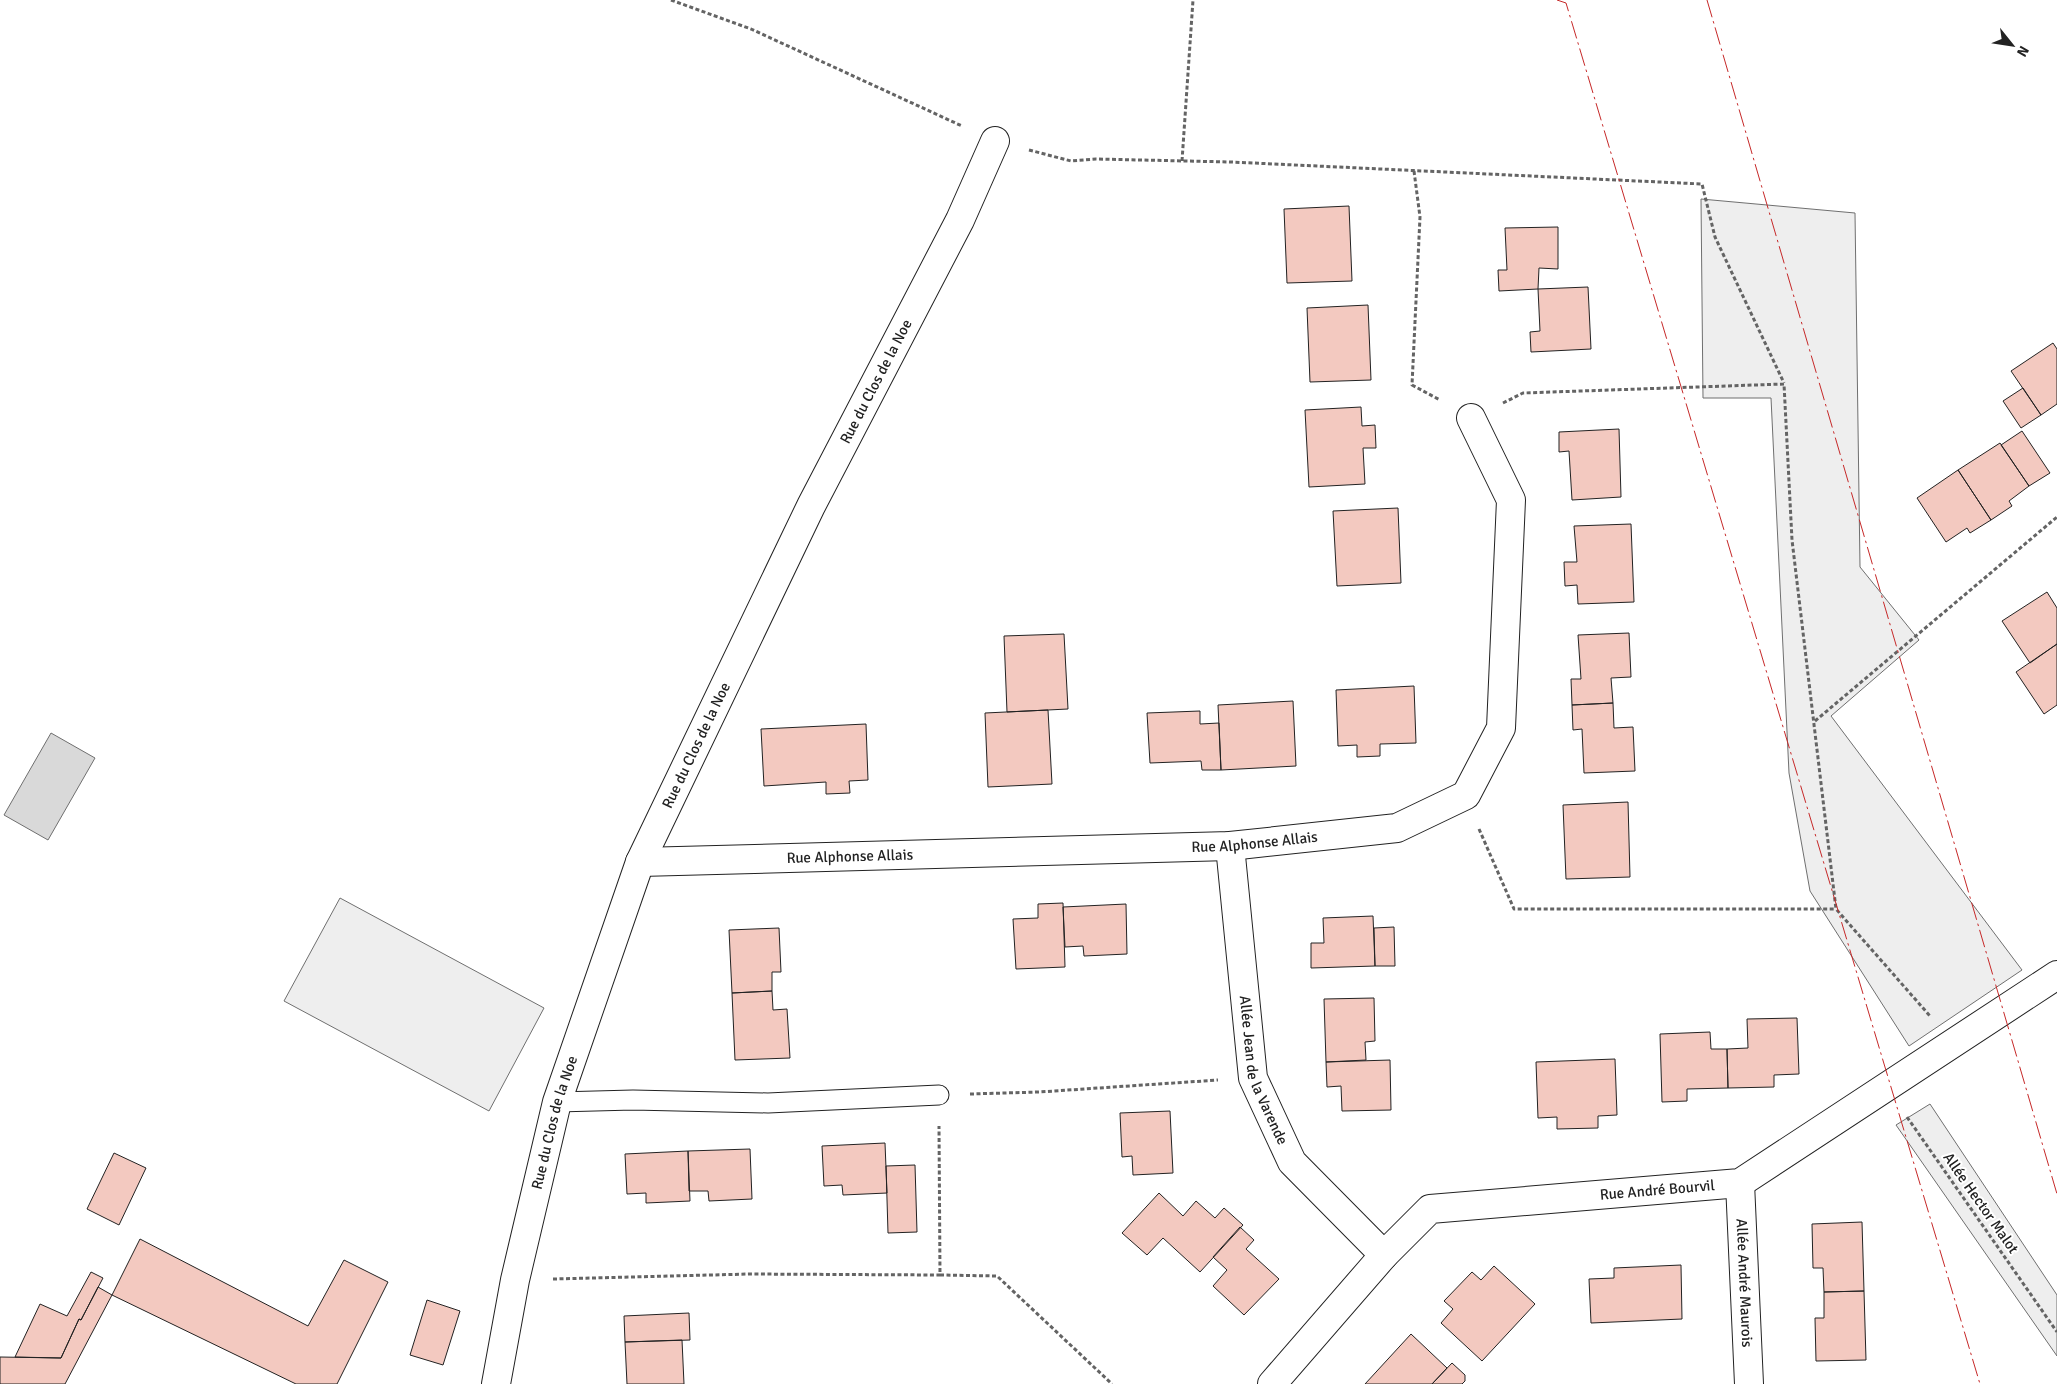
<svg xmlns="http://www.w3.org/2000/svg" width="2057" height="1384" font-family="Signika,sans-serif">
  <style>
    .green { fill: #eee; stroke: #6f6f6f }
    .water { fill: #d9d9d9; stroke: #6f6f6f }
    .building { fill: #f3c9c0; stroke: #222 }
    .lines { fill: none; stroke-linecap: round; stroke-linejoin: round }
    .lane-casing { stroke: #222; stroke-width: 21 }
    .street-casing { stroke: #222; stroke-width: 30 }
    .path { stroke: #646464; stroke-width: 3; stroke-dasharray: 4 2.5; stroke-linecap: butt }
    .lane { stroke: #fff; stroke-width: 19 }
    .street { stroke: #fff; stroke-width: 28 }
    .power { stroke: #c62828; stroke-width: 1; stroke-dasharray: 18 4 2.5 4; stroke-linecap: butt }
    .labels { text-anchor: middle; stroke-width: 4; stroke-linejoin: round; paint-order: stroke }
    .street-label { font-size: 15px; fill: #222; stroke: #fff }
  </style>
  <rect width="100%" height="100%" fill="#fff"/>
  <path class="green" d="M1701 199 1855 213 1860 567 1919 640 1831 716 2022 970 1909 1046 1810 891 1789 773 1771 398H1703Z
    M340 898 544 1008 489 1111 284 1001Z
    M1930 1104 2057 1295V1356L1896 1125Z"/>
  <path class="water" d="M51 733 95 758 48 840 4 815Z"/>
  <path class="building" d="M1349 206 1352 281 1287 283 1284 209Z
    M1558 227V269L1539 268 1538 289 1499 291 1498 270H1507L1505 228Z
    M1588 287 1591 349 1531 352 1530 332 1540 331 1538 289Z
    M1368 305 1371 380 1310 382 1307 308Z
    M2053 343 2057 349V404L2041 415 2011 371Z
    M2023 388 2041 415 2021 428 2003 401Z
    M1361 407 1362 426 1375 425 1376 448H1363L1365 484 1309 487 1305 410Z
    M1619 429 1621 497 1572 500 1569 451 1559 452V432Z
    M2022 431 2050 473 2029 486 2001 445Z
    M2000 443 2029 486 2009 501 2012 506 1991 520 1958 470Z
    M1958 470 1991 520 1970 533 1967 528 1946 542 1917 498Z
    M1398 508 1401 583 1337 586 1333 511Z
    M1631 524 1634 602 1578 604 1577 585 1565 586 1564 562H1577L1574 526Z
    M2047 592 2057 608V644L2030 663 2002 621Z
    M1629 633 1631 677 1611 678 1613 703 1572 705 1571 679H1581L1578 635Z
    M1064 634 1068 709 1007 712 1004 636Z
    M2057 644V705L2044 714 2016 672Z
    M1414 686 1416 743 1380 744V756L1357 757V745L1338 746 1336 690Z
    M1293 701 1296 766 1221 770 1218 705Z
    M1613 703 1614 728 1633 727 1635 771 1584 773 1582 729 1573 730 1572 705Z
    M1048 710 1052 784 988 787 985 713Z
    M1200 711V724L1219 723 1221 770H1202L1201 761 1150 763 1147 713Z
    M866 724 868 780 849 781 850 793 826 794V782L764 786 761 729Z
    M1628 802 1630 877 1566 879 1563 805Z
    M1063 903 1065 967 1016 969 1013 919 1038 918V904Z
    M1126 904 1127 954 1084 956 1083 946 1065 947 1063 907Z
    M1373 916 1375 966 1311 968V943H1324L1323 918Z
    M1394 927 1395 966H1375L1374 928Z
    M779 928 781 972H772V991L732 993 729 930Z
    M772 991 773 1010 787 1009 790 1058 735 1060 732 993Z
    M1374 998 1375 1041 1365 1042 1366 1060 1326 1062 1324 999Z
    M1797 1018 1799 1074 1774 1075V1087L1728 1088 1727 1049 1748 1048 1747 1019Z
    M1710 1032 1711 1049H1727L1728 1088 1687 1089V1101L1662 1102 1660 1034Z
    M1615 1059 1617 1115 1598 1116V1128L1557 1129V1117L1538 1118 1536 1062Z
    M1390 1060 1391 1110 1342 1111 1341 1086 1327 1087 1326 1062Z
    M1170 1111 1173 1173 1133 1175 1132 1156 1122 1157 1120 1113Z
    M885 1143 887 1193 843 1195 842 1185 824 1186 822 1146Z
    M750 1149 752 1199 709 1201 708 1191H689L688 1151Z
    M688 1151 690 1201 646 1203V1193L627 1194 625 1154Z
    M114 1153 146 1168 119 1225 87 1209Z
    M915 1165 917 1232 888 1233 886 1166Z
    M1159 1193 1183 1216 1196 1201 1215 1218 1224 1208 1243 1225 1200 1272 1163 1238 1147 1255 1122 1233Z
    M1862 1222 1864 1291 1824 1292 1823 1268H1813L1812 1224Z
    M1240 1227 1254 1240 1246 1249 1279 1279 1244 1315 1213 1286 1227 1270 1213 1257Z
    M140 1239 308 1326 344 1260 388 1282 337 1384H296L112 1295Z
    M1681 1265 1682 1319 1591 1323 1589 1279 1614 1278V1268Z
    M1494 1266 1535 1304 1482 1361 1441 1323 1453 1309 1444 1301 1472 1272 1481 1280Z
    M91 1272 103 1278 81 1320 79 1319 61 1358 15 1357 40 1304 67 1316Z
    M98 1287 112 1295 65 1384H0V1357L61 1358 79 1319 81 1320Z
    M1864 1291 1866 1360 1816 1361 1815 1318H1824V1292Z
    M427 1300 460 1311 443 1365 410 1355Z
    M689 1313 690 1340 625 1342 624 1316Z
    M1411 1334 1447 1368 1432 1384H1365Z
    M682 1340 684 1384H627L625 1342Z
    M1452 1363 1465 1375V1381L1462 1384H1432Z"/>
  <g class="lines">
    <defs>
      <path id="lane" d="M557 1102 633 1100 768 1103 939 1095"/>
      <g id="street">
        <path id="s1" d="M1230 846 1253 1078 1292 1162 1384 1255"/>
        <path id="s2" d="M640 862 1230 846 1397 828 1466 795 1501 728 1511 500 1471 418"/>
        <path id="s3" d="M1740 1183 1749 1384"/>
        <path id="s4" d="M496 1384 515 1280 557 1102 640 862 811 506 960 220 995 141"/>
        <path id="s5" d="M1272 1384 1384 1255 1430 1209 1740 1183 2057 975"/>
      </g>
    </defs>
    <use href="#lane" class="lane-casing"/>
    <use href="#street" class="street-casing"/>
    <path class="path" d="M671 0 751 29 962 126
      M1029 150 1071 161 1096 159 1231 162 1702 184 1715 237 1784 383
      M1182 161 1193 0
      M1414 171 1420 217 1412 385 1440 400
      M1503 403 1523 393 1784 384 1792 540 1836 909 1930 1016
      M1815 721 2057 517
      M1479 829 1514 909H1836
      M970 1094 1039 1092 1218 1080
      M1907 1117 2057 1332
      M940 1275 997 1276 1112 1384
      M553 1279 750 1274 940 1275 939 1126"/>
    <use href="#lane" class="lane"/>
    <use href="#street" class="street"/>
    <path class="power" d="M1557 0 1566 3 1980 1384
      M1707 0 2057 1194"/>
  </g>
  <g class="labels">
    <g class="street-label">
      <text dy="5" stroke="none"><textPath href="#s4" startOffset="1078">Rue du Clos de la Noe</textPath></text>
      <text dy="5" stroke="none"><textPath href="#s4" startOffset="672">Rue du Clos de la Noe</textPath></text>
      <text dy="5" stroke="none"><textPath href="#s2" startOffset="615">Rue Alphonse Allais</textPath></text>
      <text dy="5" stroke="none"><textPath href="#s2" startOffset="210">Rue Alphonse Allais</textPath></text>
      <text dy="5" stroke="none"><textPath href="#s1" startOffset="228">Allée Jean de la Varende</textPath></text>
      <text dy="5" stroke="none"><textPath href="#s4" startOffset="268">Rue du Clos de la Noe</textPath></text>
      <text dy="5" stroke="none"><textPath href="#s5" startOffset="464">Rue André Bourvil</textPath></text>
      <text transform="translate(1981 1203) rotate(55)" y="5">Allée Hector Malot</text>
      <text dy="5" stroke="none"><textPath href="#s3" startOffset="100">Allée André Maurois</textPath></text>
    </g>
  </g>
  <g transform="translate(2012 45) rotate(120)" stroke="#ffffff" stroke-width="4" paint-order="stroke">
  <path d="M0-4L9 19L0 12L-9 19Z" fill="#222222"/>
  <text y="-8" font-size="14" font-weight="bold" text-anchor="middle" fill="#222222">N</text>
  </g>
</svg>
